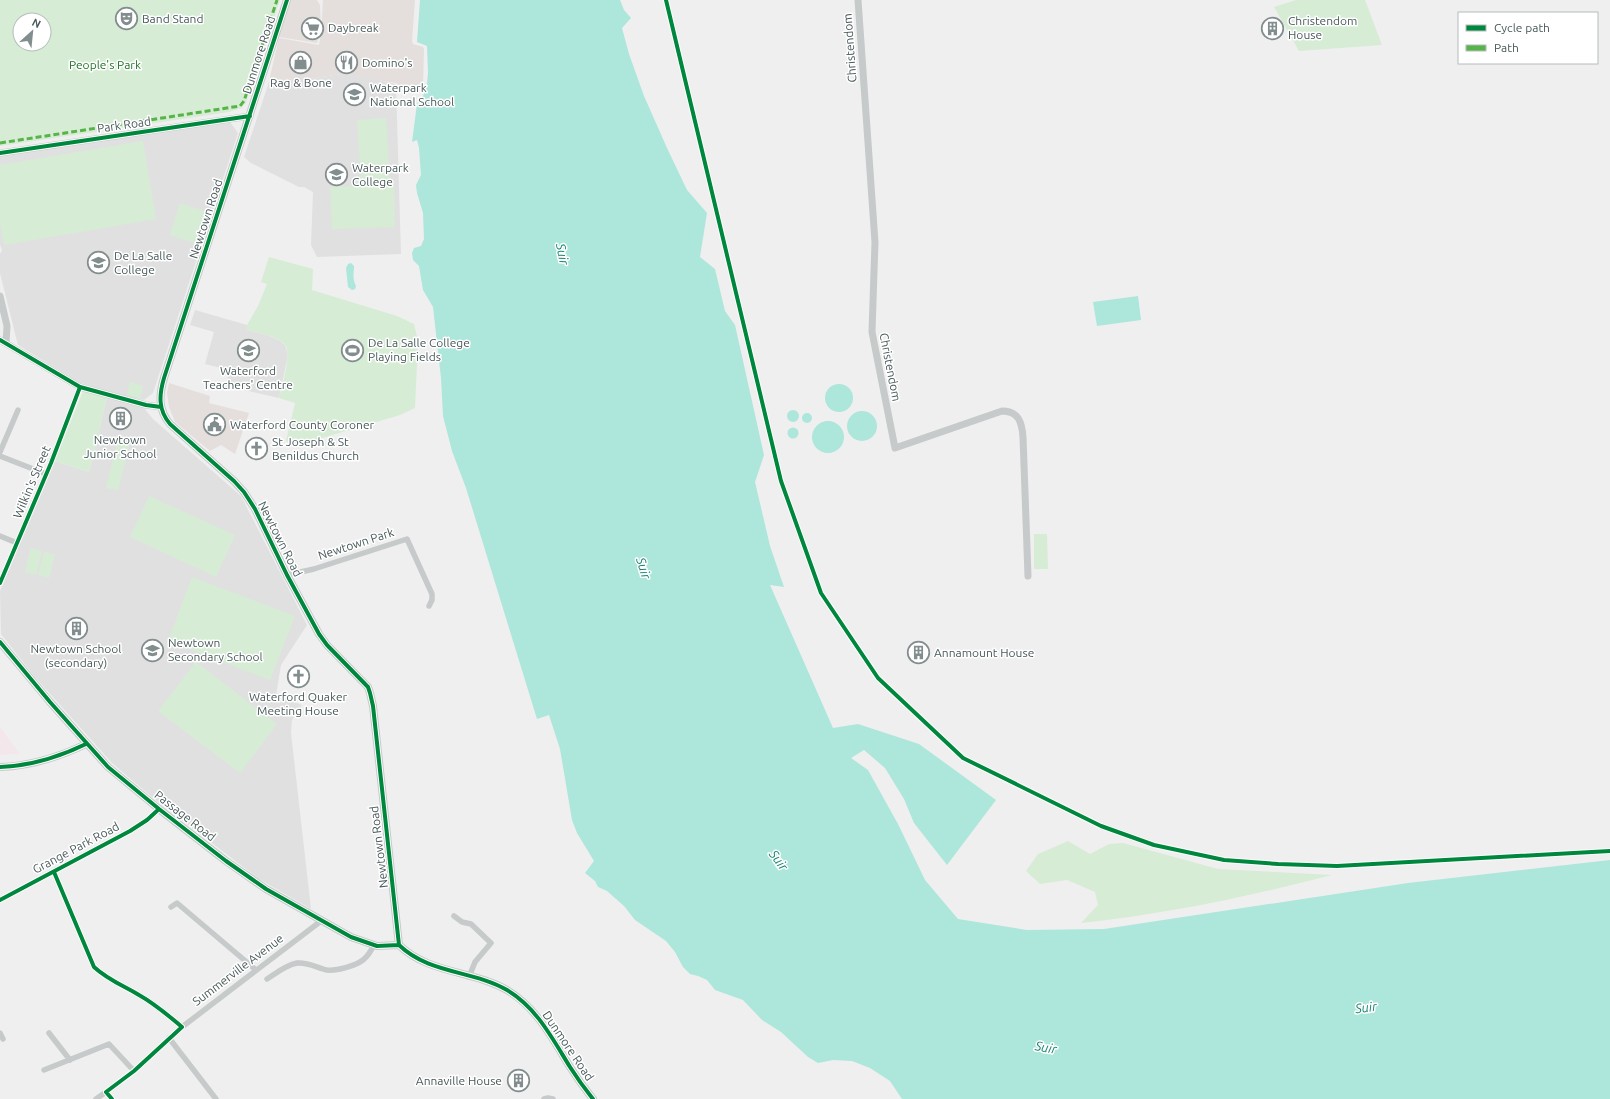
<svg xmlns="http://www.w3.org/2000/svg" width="1610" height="1099" font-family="Ubuntu,sans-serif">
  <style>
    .commercial { fill: #e4dfdc }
    .education { fill: #e1e0e1 }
    .medical { fill: #f4e7eb }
    .green { fill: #d6ecd5; fill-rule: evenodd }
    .water { fill: #ade6db }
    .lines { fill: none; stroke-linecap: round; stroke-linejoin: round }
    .minor { stroke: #c6caca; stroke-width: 5.5 }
    .tertiary { stroke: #c6caca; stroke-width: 7 }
    .secondary { stroke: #c6caca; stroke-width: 8 }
    .rail { stroke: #c2c5c5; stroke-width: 2 }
    .quiet { stroke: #57b448; stroke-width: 3; stroke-dasharray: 6 3; stroke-linecap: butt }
    .cycleway-casing { stroke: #fff; stroke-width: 6 }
    .cycleway { stroke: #00873e; stroke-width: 4 }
    .labels { text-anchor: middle; stroke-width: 3; stroke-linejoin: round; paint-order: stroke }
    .poi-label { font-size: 12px; fill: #485859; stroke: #fff; text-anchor: start }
    .street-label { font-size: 12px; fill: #485859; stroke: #fff }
    .park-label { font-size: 12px; fill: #207328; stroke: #fff }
    .water-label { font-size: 13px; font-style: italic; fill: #198570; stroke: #fff }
  </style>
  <rect width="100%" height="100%" fill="#efefef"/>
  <path class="commercial" d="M291 0H317L320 5 321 27 317 43 279 37Z
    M323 0H415L412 41 413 44 423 47 424 49 423 86 422 88 407 92 396 83 341 74 268 85 279 38 319 45 321 34Z
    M169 383 210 396 209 403 249 413 235 454 221 445 210 451 175 422 169 407 167 393Z"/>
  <path class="education" d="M341 74 370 78 396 84 401 254 317 257 311 245 313 192 304 187H299L251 163 244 157 268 85Z
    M230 122 238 133 153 393 144 400 117 395 78 382 18 345 0 273V254L2 250 0 245V156Z
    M195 310 247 325V330L267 335 279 340 285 345 288 355 279 398 226 386 229 370 205 364 214 332 190 325Z
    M107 397 144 408 153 419 241 496 307 625 281 665 276 695 302 705 292 720 291 733 311 909 259 879 153 798 112 763 34 676 1 634 0 591 55 461 89 472Z"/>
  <path class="medical" d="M0 727 20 754 0 755Z"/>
  <path class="green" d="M0 0H280L246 103 241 108 229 112 0 146ZM20 20H44V44H20Z
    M1296 0H1365L1382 45 1299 51 1274 7Z
    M386 118 390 180 361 181 357 120Z
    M143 141 156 219 4 245 0 223V165Z
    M394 185 395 227 332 229 330 187Z
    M180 203 208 212 198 244 170 235Z
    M269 257 313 269 312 290 397 316 414 324 418 341 415 408 400 415 295 446 286 441 295 403 279 398C282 386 291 357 286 346 281 337 256 332 246 330L247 325 258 306 267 284 261 282Z
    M130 382 143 386 140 399 127 395Z
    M83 391 107 397 89 472 55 461Z
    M118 439 130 442 118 490 106 488Z
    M149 496 235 535 216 577 130 537Z
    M1034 534H1047L1048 569H1034Z
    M31 548 42 551 36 575 25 572Z
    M44 552 55 554 49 578 38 575Z
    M192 577 295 616 270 680 168 641Z
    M196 662 277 724 240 773 158 711Z
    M1068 841 1090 854 1109 844 1123 843 1218 869 1332 875C1250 896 1166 914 1081 923L1098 905 1095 892 1067 880 1040 884 1026 871 1038 854Z"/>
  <path class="water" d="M420 0H620L624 10 631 18 622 28 629 54 644 96 667 148 687 190 707 213 700 257 715 269 725 311 735 325 764 455 755 482 770 546 784 587 770 585 833 728 858 724 919 744 996 800 947 865 914 823 904 799 885 768 864 750 851 758 868 770 898 824 925 880 958 919 1027 930 1104 929 1408 883 1610 860V1099H902L890 1081 870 1068 852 1061 833 1060 818 1063 808 1057 781 1032 762 1020 743 1000 715 990 707 980 698 976 690 974 683 967 675 952 666 941 635 920 624 906 607 891 598 887 595 881 585 873 594 861 577 833 572 820 560 749 549 715 537 719 466 488 452 451 443 416 441 378 433 307 423 290 419 266 413 260 412 253 414 248 421 246 424 239 423 213 417 193 416 185 421 175 419 148 417 140 412 142 417 104 423 96 427 84 428 72 427 46 417 42Z
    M351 263 354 266C354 273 352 278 356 286L355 289 352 290 348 287 346 268 348 264Z
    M1138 296 1141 320 1097 326 1093 302Z
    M825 398a14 14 0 1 1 28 0a14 14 0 1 1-28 0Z
    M787 416a6 6 0 1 1 12 0a6 6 0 1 1-12 0Z
    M847 426a15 15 0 1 1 30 0a15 15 0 1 1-30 0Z
    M802 418a5 5 0 1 1 10 0a5 5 0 1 1-10 0Z
    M812 437a16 16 0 1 1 32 0a16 16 0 1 1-32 0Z
    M787.5 433a5.5 5.5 0 1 1 11 0a5.5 5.5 0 1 1-11 0Z"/>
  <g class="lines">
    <path class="minor" d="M0 452 18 410
      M0 456 46 474
      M0 536 17 543
      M287 575 314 569 407 539 432 594V600L429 606
      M0 583 51 463 80 387
      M54 872 94 967C108 980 124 986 139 995 155 1004 168 1015 182 1027
      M0 900 130 831 147 820 159 809
      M171 907 177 903 256 970
      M454 916 462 922 471 924 491 943 475 962 469 977
      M267 979C276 973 286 965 297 963 309 962 317 968 327 970 337 971 355 966 363 960 368 956 371 951 374 945
      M0 1033 3 1039
      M49 1033 70 1060
      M169 1038 216 1099
      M44 1070 109 1044 134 1071
      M96 1099 106 1092
      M112 1099 106 1092 134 1071 182 1027 321 921
      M544 1099 548 1098 553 1099"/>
    <path class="tertiary" d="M858 0 875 242 872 332 895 448 1002 411C1019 411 1022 423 1023 437L1028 576
      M0 153 250 116
      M0 296 7 326 6 343
      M0 340 80 387 146 405 161 407"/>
    <path class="secondary" d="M287 0 164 378C159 395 158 410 170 424L234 481 244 492 255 509 287 575 319 634 327 645 368 687 370 693 373 706 399 945
      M0 642 50 702 108 767 159 809 226 861 266 889 351 937 377 946 399 945
      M0 767C31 766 59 757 86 744
      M399 945C429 974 472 970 507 990 537 1008 552 1038 570 1067 577 1078 585 1089 593 1099"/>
    <path class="rail" d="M666 0 781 481 821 593 878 678 963 758 1101 826 1154 845 1224 860 1278 864 1337 866 1610 851"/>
    <path class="quiet" d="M0 143 240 106 244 101 277 0"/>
    <defs>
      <path id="cycleway" d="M287 0 164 378C159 395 158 410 170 424L234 481 244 492 255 509 287 575 319 634 327 645 368 687 370 693 373 706 399 945
        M666 0 781 481 821 593 878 678 963 758 1101 826 1154 845 1224 860 1278 864 1337 866 1610 851
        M0 153 250 116
        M0 340 80 387 146 405 161 407
        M0 583 51 463 80 387
        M0 642 50 702 108 767 159 809 226 861 266 889 351 937 377 946 399 945
        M0 767C31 766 59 757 86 744
        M54 872 94 967C108 980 124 986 139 995 155 1004 168 1015 182 1027L134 1071 106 1092 112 1099
        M0 900 130 831 147 820 159 809
        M399 945C429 974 472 970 507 990 537 1008 552 1038 570 1067 577 1078 585 1089 593 1099"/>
    </defs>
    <use href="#cycleway" class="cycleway-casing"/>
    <use href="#cycleway" class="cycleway"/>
  </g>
  <defs>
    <symbol id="theatre-ring" viewBox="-11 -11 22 22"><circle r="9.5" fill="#fff" stroke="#828d8e" stroke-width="1.5"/><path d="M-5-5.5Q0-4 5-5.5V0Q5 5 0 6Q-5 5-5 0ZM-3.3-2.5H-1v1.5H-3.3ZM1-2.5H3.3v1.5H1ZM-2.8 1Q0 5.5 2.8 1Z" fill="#828d8e"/></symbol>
    <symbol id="supermarket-ring" viewBox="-11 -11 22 22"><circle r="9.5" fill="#fff" stroke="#828d8e" stroke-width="1.5"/><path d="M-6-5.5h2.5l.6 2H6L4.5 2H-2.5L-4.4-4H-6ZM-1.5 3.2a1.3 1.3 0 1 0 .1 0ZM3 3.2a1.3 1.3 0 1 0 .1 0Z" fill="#828d8e"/></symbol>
    <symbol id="building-ring" viewBox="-11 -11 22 22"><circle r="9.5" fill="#fff" stroke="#828d8e" stroke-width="1.5"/><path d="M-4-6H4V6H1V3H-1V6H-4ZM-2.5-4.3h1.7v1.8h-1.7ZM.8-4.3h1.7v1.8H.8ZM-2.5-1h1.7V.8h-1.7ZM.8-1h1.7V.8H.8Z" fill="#828d8e"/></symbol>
    <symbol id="shop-ring" viewBox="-11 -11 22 22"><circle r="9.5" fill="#fff" stroke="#828d8e" stroke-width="1.5"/><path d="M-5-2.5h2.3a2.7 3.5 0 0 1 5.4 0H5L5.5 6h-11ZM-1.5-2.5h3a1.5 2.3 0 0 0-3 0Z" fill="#828d8e"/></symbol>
    <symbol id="restaurant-ring" viewBox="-11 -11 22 22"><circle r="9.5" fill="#fff" stroke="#828d8e" stroke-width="1.5"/><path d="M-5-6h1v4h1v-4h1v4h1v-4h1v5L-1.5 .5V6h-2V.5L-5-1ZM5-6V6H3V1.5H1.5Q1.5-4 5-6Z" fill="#828d8e"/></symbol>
    <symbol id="school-ring" viewBox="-11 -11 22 22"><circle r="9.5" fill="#fff" stroke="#828d8e" stroke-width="1.5"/><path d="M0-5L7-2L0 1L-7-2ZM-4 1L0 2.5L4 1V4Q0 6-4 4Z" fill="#828d8e"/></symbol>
    <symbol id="stadium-ring" viewBox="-11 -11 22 22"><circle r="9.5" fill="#fff" stroke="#828d8e" stroke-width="1.5"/><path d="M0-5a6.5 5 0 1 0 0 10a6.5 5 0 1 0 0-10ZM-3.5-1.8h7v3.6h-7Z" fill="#828d8e"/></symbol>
    <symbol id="civic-ring" viewBox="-11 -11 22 22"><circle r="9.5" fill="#fff" stroke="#828d8e" stroke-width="1.5"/><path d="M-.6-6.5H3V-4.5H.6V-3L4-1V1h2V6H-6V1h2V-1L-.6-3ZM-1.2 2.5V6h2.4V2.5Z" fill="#828d8e"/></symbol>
    <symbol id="church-ring" viewBox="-11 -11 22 22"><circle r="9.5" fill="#fff" stroke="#828d8e" stroke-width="1.5"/><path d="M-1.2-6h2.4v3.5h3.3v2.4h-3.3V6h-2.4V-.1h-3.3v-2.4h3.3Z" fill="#828d8e"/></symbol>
  </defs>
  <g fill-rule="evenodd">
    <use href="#theatre-ring" x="114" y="6" width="25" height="25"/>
    <use href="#supermarket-ring" x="300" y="16" width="25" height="25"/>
    <use href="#building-ring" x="1260" y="16" width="25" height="25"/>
    <use href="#shop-ring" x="288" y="50" width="25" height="25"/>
    <use href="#restaurant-ring" x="334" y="50" width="25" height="25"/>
    <use href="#school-ring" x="342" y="82" width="25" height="25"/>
    <use href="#school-ring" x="324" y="162" width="25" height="25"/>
    <use href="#school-ring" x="86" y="250" width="25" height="25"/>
    <use href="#school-ring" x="236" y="338" width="25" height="25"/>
    <use href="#stadium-ring" x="340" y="338" width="25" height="25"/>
    <use href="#building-ring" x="108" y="406" width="25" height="25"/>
    <use href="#civic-ring" x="202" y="412" width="25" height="25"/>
    <use href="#church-ring" x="244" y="436" width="25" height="25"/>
    <use href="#building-ring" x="64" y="616" width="25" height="25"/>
    <use href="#school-ring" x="140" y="638" width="25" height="25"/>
    <use href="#building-ring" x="906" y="640" width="25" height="25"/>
    <use href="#church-ring" x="286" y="664" width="25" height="25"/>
    <use href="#building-ring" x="506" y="1068" width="25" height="25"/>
  </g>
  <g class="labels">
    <g class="poi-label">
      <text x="142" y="23">Band Stand</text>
      <text x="1288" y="25">Christendom<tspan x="1288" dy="14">House</tspan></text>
      <text x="328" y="32">Daybreak</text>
      <text x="362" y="67">Domino's</text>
      <text x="301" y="87" text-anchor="middle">Rag &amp; Bone</text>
      <text x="370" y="92">Waterpark<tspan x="370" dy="14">National School</tspan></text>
      <text x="352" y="172">Waterpark<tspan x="352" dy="14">College</tspan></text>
      <text x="114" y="260">De La Salle<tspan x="114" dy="14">College</tspan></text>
      <text x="368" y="347">De La Salle College<tspan x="368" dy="14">Playing Fields</tspan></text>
      <text x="248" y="375" text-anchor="middle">Waterford<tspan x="248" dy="14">Teachers' Centre</tspan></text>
      <text x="230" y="429">Waterford County Coroner</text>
      <text x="120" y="444" text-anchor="middle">Newtown<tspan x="120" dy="14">Junior School</tspan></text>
      <text x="272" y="446">St Joseph &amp; St<tspan x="272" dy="14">Benildus Church</tspan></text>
      <text x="168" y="647">Newtown<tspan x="168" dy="14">Secondary School</tspan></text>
      <text x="76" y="653" text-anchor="middle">Newtown School<tspan x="76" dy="14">(secondary)</tspan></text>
      <text x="934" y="657">Annamount House</text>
      <text x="298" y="701" text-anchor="middle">Waterford Quaker<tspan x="298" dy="14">Meeting House</tspan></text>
      <text x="502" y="1085" text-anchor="end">Annaville House</text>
    </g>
    <g class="street-label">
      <text transform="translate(850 48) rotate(-94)" y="4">Christendom</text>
      <text transform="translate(259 55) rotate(-72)" y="4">Dunmore Road</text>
      <text transform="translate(124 125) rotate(-8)" y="4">Park Road</text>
      <text transform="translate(206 219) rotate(-72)" y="4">Newtown Road</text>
      <text transform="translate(890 367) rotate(79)" y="4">Christendom</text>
      <text transform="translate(32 482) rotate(-67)" y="4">Wilkin's Street</text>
      <text transform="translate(280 539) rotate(63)" y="4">Newtown Road</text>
      <text transform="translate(356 544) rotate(-18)" y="4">Newtown Park</text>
      <text transform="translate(185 816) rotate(38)" y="4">Passage Road</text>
      <text transform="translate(379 847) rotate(-97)" y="4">Newtown Road</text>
      <text transform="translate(76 848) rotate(-28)" y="4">Grange Park Road</text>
      <text transform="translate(238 970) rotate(-37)" y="4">Summerville Avenue</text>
      <text transform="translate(568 1046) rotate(56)" y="4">Dunmore Road</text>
    </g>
    <g class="park-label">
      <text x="105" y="69">People's Park</text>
    </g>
    <g class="water-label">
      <text transform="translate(563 254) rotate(79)" y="5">Suir</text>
      <text transform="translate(644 568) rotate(73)" y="5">Suir</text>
      <text transform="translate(779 860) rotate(53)" y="5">Suir</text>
      <text transform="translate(1366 1007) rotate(-7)" y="5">Suir</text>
      <text transform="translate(1046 1047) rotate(10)" y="5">Suir</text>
    </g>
  </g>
  <rect x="1458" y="12" width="140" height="52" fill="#ffffff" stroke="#b6bcbd"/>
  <rect x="1466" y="25" width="20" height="6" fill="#00873e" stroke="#b6bcbd"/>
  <text x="1494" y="32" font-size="12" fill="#485859">Cycle path</text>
  <rect x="1466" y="45" width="20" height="6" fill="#57b448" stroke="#b6bcbd"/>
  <text x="1494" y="52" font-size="12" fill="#485859">Path</text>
  <g transform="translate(32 32) rotate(27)"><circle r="19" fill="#ffffff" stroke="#b6bcbd"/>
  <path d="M0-3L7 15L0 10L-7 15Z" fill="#828d8e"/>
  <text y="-6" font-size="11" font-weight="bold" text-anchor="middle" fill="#485859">N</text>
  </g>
</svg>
